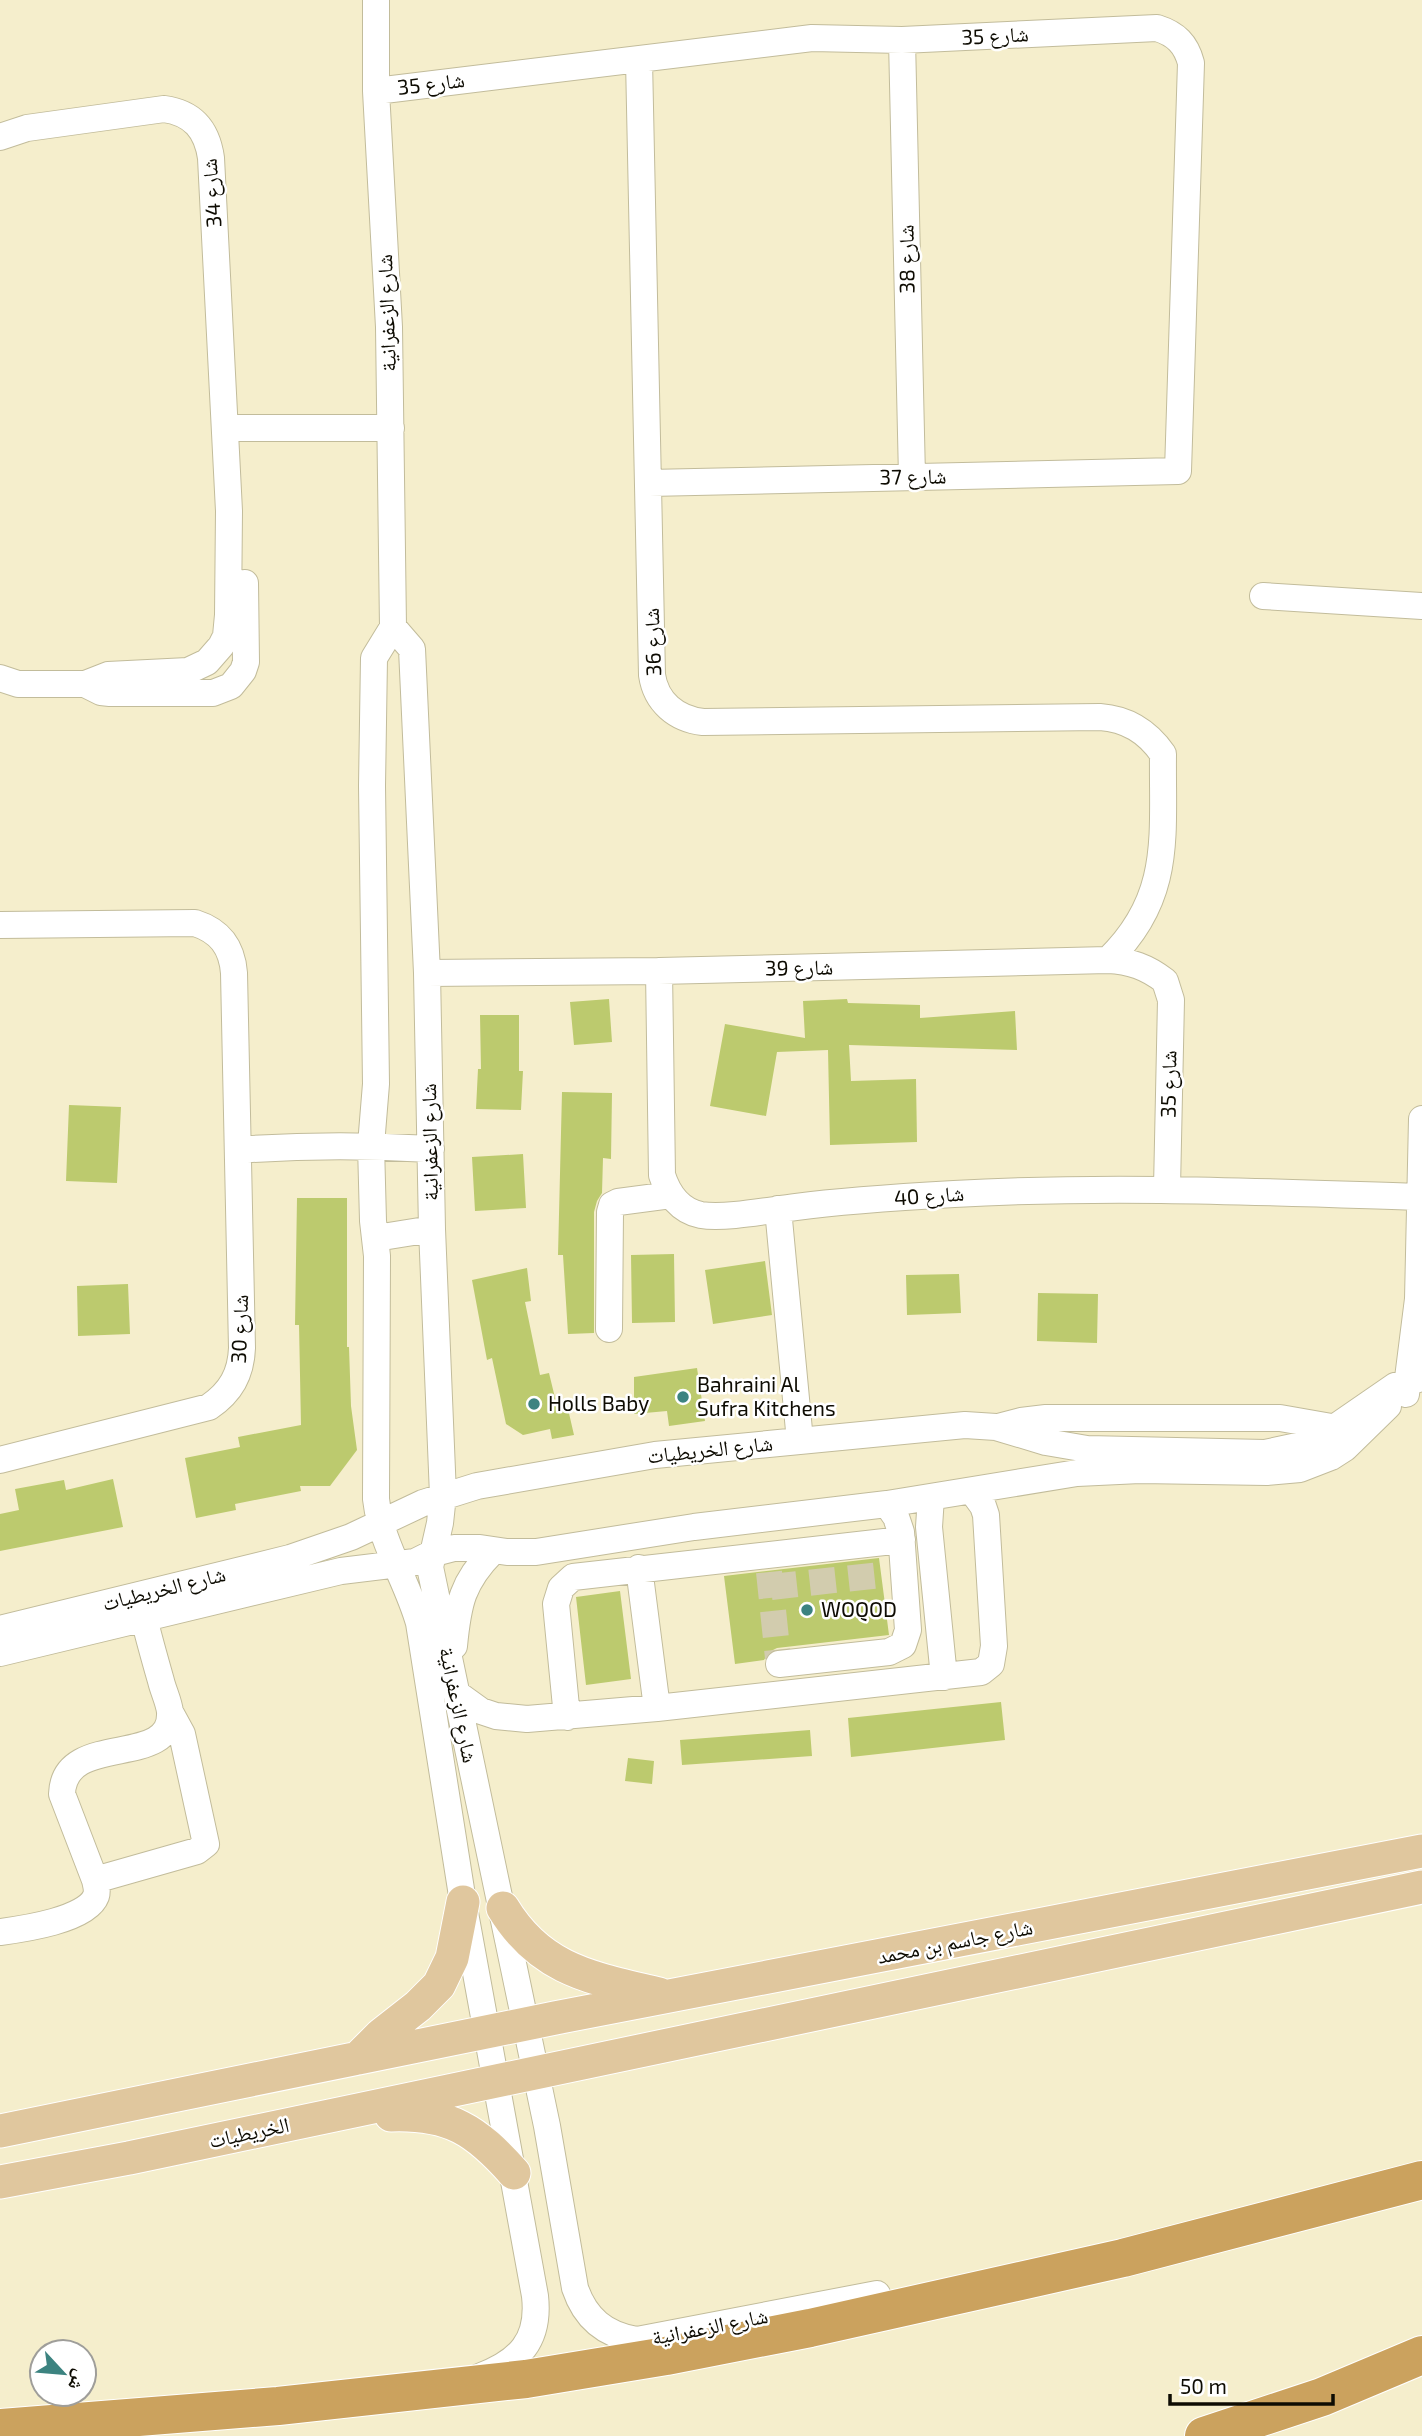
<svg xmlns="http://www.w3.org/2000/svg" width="1422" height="2436" font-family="'Exo 2','Noto Naskh Arabic',sans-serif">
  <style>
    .building { fill: #bcca6e }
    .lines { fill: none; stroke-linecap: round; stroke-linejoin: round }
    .minor-tunnel { stroke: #d2ccae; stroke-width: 26; stroke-dasharray: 26 13; stroke-linecap: butt }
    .minor-casing { stroke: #c2bc9b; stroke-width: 28 }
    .major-casing { stroke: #fff; stroke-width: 35 }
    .highway-casing { stroke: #fff; stroke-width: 40 }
    .minor { stroke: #fff; stroke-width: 26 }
    .major { stroke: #e0c79e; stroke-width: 33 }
    .highway { stroke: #cba25e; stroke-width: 38 }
    .poi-dot { fill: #3c8380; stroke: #fff; stroke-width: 2.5 }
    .labels { text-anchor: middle; stroke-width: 5; stroke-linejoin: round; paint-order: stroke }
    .street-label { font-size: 21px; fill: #0e0c03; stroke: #fff }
    .poi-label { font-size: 21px; fill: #0e0c03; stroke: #fff; text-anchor: start }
  </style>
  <rect width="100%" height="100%" fill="#f5eecc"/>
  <path class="building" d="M609 999 612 1042 574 1045 570 1002Z
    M847 999 848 1003 920 1005V1018L1015 1011 1017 1050 849 1045 851 1081 916 1079 917 1142 830 1145 828 1050 777 1052 766 1116 710 1106 725 1024 805 1038 803 1001Z
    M480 1015H519V1071H523L521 1110 476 1109 478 1069H481Z
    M562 1092 612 1093 611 1159 603 1158 602 1193 597 1201 594 1212V1333L568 1334 563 1255H558Z
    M69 1105 121 1107 117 1183 66 1181Z
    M523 1154 526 1208 475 1211 472 1157Z
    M297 1198H347V1347H349L351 1406 357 1450 330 1486H300L301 1491 235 1504 236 1510 196 1518 185 1458 240 1447 238 1437 301 1425 299 1325H295Z
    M674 1254 675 1322 632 1323 631 1255Z
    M765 1261 772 1315 713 1324 705 1270Z
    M527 1268 531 1301 525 1302 540 1375 549 1373 558 1410 568 1409 574 1435 552 1439 550 1429 523 1435 506 1424 492 1358 487 1360 472 1280Z
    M959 1274 961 1313 907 1315 906 1275Z
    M128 1284 130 1334 78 1336 77 1286Z
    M1038 1293 1098 1294 1097 1343 1037 1341Z
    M697 1368 705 1421 669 1426 667 1411 634 1414V1377Z
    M113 1479 123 1527 0 1551V1514L19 1510 15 1489 64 1480 66 1490Z
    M879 1558 889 1635 777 1648 769 1652 764 1660 735 1664 724 1576Z
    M620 1591 631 1679 586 1685 576 1597Z
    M1001 1702 1005 1740 851 1757 848 1718Z
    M810 1730 812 1756 682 1765 680 1740Z
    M628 1758 654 1761 652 1784 625 1781Z"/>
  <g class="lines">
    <path class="minor-tunnel" d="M769 1572 778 1658
      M771 1587 881 1575"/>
    <defs>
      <path id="minor" d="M376 0V91L389 327 393 627
        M902 40 912 477
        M639 60 652 675C656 702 676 719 703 722L1100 717C1127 719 1147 731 1163 754 1162 836 1173 897 1108 960
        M376 91 812 38 902 40 1157 28C1176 34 1186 44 1191 63L1178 471 649 483
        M0 137 27 128 164 109C193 113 207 130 211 158L229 511 228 615 226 636 221 646 207 662 188 671 108 675 85 684H18L0 678
        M225 428H391
        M1263 596 1422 606
        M85 684 101 692 110 693H213L231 686 243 671 246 662 245 583
        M0 925 195 923C220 931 232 947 234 973L242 1348C241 1374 231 1392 209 1407L0 1460
        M659 971 662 1175C668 1194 680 1211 701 1215 725 1219 770 1210 796 1207 848 1200 901 1197 954 1194 1110 1185 1265 1192 1421 1197
        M427 973 659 971 1108 960C1130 961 1147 967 1165 981L1171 1000 1167 1188
        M238 1150C303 1145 366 1145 431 1149
        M778 1209 800 1441
        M376 1238 432 1229
        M609 1329 610 1212 612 1205 618 1202 671 1195
        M1406 1394 1418 1299 1422 1119
        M998 1427 1021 1421 1046 1418H1280L1337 1428
        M931 1497 929 1527 944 1677
        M639 1568 657 1708
        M0 1629 290 1558 351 1537 423 1503 477 1486 655 1455 965 1425 996 1427 1046 1442 1087 1449 1265 1453 1302 1445 1321 1437 1395 1386 1422 1378
        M454 1646C458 1604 462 1582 493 1551
        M0 1653 341 1571 415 1562 431 1554 454 1548H480L507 1552H536L694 1527 887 1504 1077 1473 1140 1470 1267 1472 1300 1469 1331 1457 1345 1448 1388 1406
        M779 1664 889 1652 903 1645 908 1630 901 1532 896 1517 887 1504
        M456 1693 481 1711 496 1716 527 1719 657 1708 981 1672 991 1664 994 1646 986 1515 983 1506 972 1491
        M567 1717 556 1604 561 1588 573 1577 902 1540
        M95 1880 197 1851 206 1844 182 1734 170 1712
        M0 1932C23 1929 87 1920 96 1896 98 1890 96 1885 95 1880L62 1794C64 1730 173 1770 170 1712 169 1702 163 1690 161 1681 155 1660 149 1639 144 1618
        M479 2377C519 2362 540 2341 535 2296L463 1902 419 1623C407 1580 381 1544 376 1499L377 1256 373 1221 371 1145 376 1084 372 786 374 658 393 627 412 649 427 973 432 1229 443 1495 440 1523 430 1567 547 2126 575 2288C585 2318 605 2335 637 2340L877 2294"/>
      <path id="major" d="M503 1908C541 1971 593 1978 659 1994
        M358 2058 381 2035 418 2006 439 1985 452 1958 463 1902
        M391 2115C450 2113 476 2130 514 2173
        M0 2131 555 2018 1422 1851
        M0 2182 129 2158 1422 1887"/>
      <path id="highway" d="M0 2428 278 2406 526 2379 666 2356 810 2328 1123 2258 1422 2180
        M1204 2436 1322 2397 1422 2355"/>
    </defs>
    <use href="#minor" class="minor-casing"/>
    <use href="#major" class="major-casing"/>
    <use href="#highway" class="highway-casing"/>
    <use href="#minor" class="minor"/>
    <use href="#major" class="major"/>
    <use href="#highway" class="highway"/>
  </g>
  <g class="poi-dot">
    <circle cx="683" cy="1397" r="7"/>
    <circle cx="534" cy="1404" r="7"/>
    <circle cx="807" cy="1610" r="7"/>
  </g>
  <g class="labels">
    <g class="street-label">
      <text transform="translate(995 36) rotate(-3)" y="7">شارع 35</text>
      <text transform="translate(431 84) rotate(-7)" y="7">شارع 35</text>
      <text transform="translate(212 193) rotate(-94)" y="7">شارع 34</text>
      <text transform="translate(907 259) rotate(-91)" y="7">شارع 38</text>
      <text transform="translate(387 313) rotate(-92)" y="7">شارع الزعفرانية</text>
      <text transform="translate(913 477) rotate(-1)" y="7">شارع 37</text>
      <text transform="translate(653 642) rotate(-92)" y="7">شارع 36</text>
      <text transform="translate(799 968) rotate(-1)" y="7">شارع 39</text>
      <text transform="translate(1169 1084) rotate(-89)" y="7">شارع 35</text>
      <text transform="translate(430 1142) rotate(-91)" y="7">شارع الزعفرانية</text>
      <text transform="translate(929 1196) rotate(-4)" y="7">شارع 40</text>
      <text transform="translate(240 1329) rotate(-88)" y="7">شارع 30</text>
      <text transform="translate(710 1450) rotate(-6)" y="7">شارع الخريطيات</text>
      <text transform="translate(164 1589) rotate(-14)" y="7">شارع الخريطيات</text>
      <text transform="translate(458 1705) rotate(78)" y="7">شارع الزعفرانية</text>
      <text transform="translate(955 1942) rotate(-11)" y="7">شارع جاسم بن محمد</text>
      <text transform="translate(249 2133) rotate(-12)" y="7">الخريطيات</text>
      <text transform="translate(710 2327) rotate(-11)" y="7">شارع الزعفرانية</text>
    </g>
    <g class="poi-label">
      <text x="697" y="1392">Bahraini Al<tspan x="697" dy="24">Sufra Kitchens</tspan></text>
      <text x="548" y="1411">Holls Baby</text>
      <text x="821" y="1617">WOQOD</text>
    </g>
  </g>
  <g transform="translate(63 2373) rotate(116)"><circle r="33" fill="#ffffff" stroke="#9f9e9a" stroke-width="2"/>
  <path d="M0-5L12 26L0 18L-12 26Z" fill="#3c8380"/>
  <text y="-10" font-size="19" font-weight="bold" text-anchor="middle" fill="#0e0c03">ش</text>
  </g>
  <path d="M1170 2394v10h163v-10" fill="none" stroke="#0e0c03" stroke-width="3.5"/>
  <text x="1180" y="2394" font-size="21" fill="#0e0c03" stroke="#ffffff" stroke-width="5" paint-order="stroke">50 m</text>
</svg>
